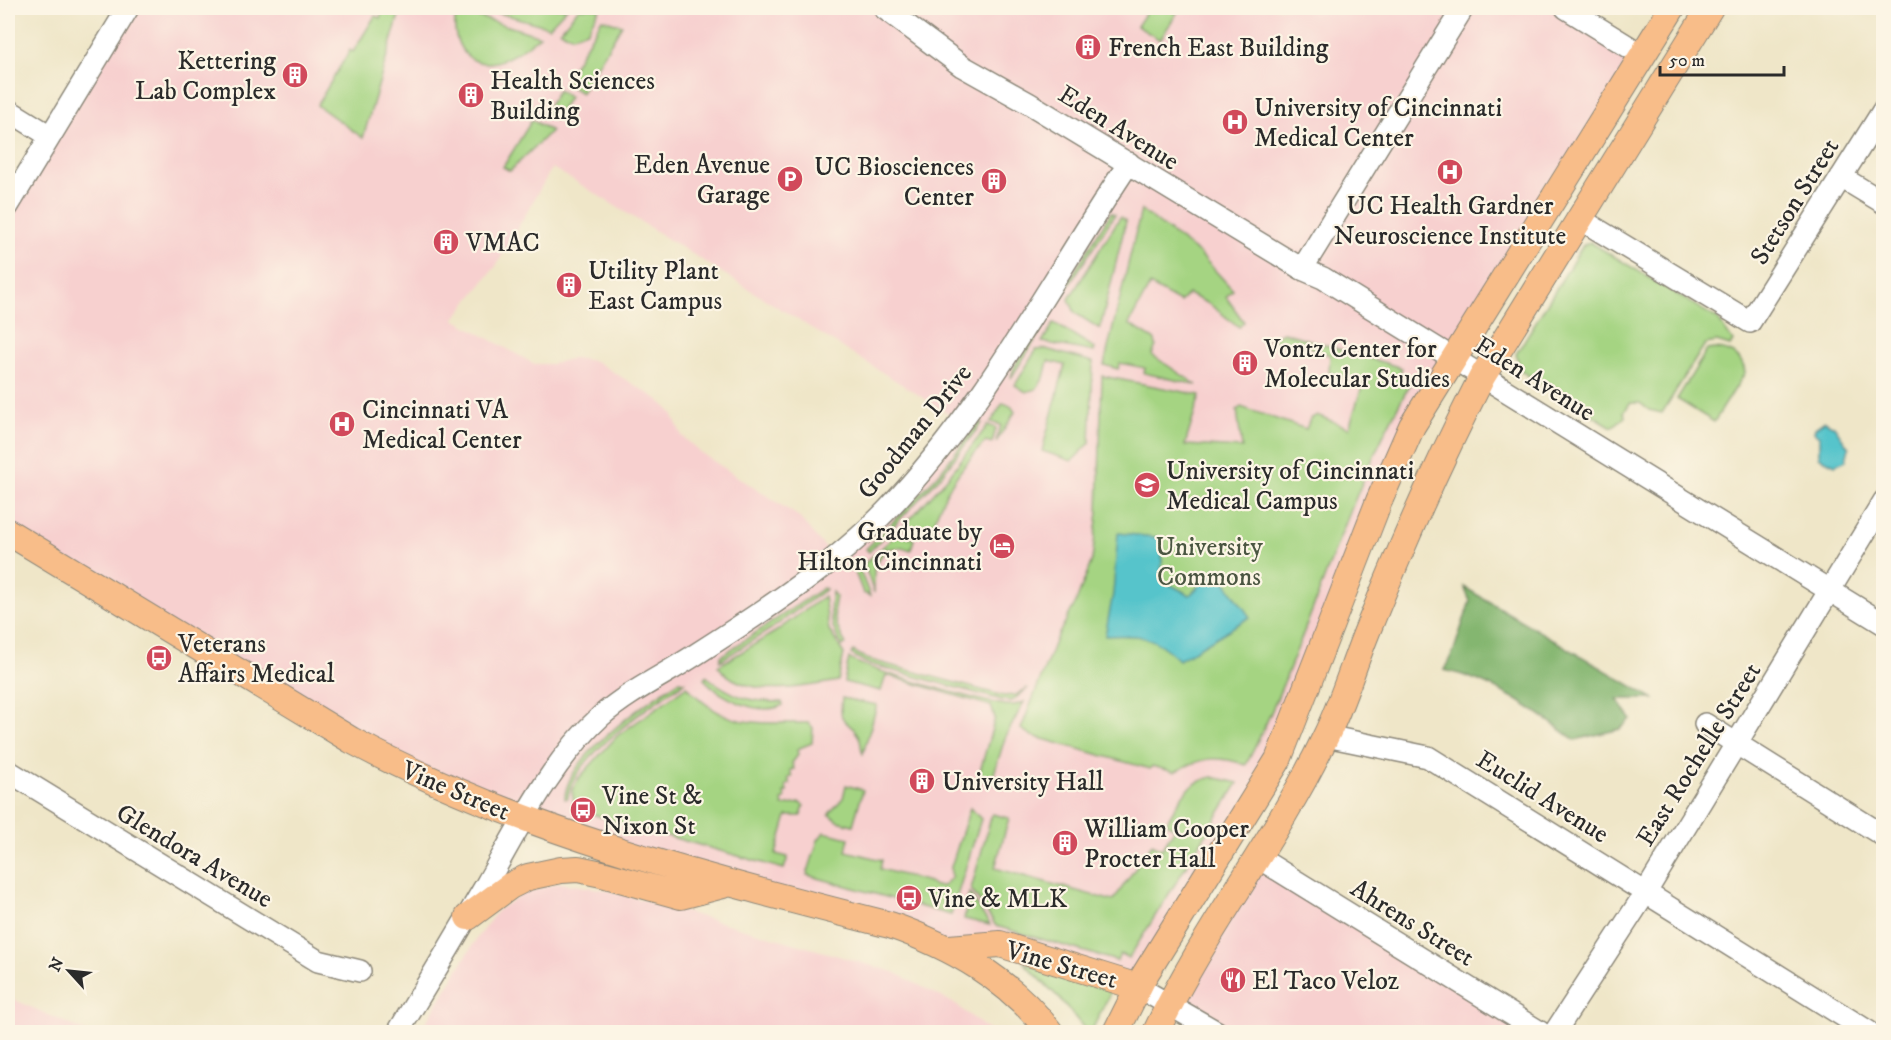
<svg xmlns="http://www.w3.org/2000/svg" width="1891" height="1040" font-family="'IM FELL DW Pica',serif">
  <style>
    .built { fill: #f7d0cf; fill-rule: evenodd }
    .green { fill: #a5d482; stroke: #688056; stroke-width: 1.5 }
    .forest { fill: #84b670; stroke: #58704e; stroke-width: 1.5 }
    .water { fill: #56c4cb; stroke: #40787b; stroke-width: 1.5 }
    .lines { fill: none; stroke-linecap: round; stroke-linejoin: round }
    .minor-casing { stroke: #8d887a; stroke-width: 24 }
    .major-casing { stroke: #8d887a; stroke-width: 28 }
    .minor { stroke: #fff; stroke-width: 21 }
    .major { stroke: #f8bd89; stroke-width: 26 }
    .labels { text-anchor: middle; stroke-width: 4.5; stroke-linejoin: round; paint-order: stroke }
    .poi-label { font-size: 26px; fill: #2b2b2b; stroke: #fcf5e5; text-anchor: start }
    .street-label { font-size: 26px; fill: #2b2b2b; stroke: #fcf5e5 }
    .park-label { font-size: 26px; fill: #4a5541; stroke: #fcf5e5 }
  </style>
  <rect width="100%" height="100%" fill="#fcf5e5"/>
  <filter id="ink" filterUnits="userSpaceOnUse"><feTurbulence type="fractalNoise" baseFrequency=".0167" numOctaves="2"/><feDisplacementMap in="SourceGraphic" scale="12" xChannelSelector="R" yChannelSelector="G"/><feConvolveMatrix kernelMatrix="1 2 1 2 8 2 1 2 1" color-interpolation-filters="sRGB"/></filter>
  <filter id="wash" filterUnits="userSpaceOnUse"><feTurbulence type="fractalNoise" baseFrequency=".008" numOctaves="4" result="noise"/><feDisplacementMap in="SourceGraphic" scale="24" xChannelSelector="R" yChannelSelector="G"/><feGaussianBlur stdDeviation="1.35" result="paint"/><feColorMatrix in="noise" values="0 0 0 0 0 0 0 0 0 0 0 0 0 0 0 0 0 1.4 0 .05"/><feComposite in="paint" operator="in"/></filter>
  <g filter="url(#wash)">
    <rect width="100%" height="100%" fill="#efe6c8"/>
    <path class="built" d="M128 8H1566L1642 55 1412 426 1299 712 1144 976 1000 944 949 948 495 809 8 532V206ZM552 168 575 181 962 422 834 558 798 516 701 453 682 436 672 413 659 400 595 361 573 358 552 364H534L454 319 496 266Z
      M1257 857 1540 1032H1217L1169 1004Z
      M559 883 608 890 894 972 955 1004 991 1032H420L477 938 497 911 523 893Z
      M8 997 87 1032H8Z"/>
    <path class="green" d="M383 8H401L363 138 317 105 350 50 353 52 375 16 380 18Z
      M481 8H567L549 27Z
      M579 8H600L587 31 573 36 560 31Z
      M1149 8H1169L1177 13 1160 40 1137 26Z
      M457 10 540 36C527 46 512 58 496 62 463 69 449 36 457 10Z
      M602 19 622 25 581 93 564 82Z
      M558 90 569 97 555 120 544 113Z
      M532 120 551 131 510 171 503 167Z
      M1141 210 1200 254 1233 290 1226 297 1244 322 1239 327 1209 304 1188 294 1180 302 1150 285 1129 324 1155 340 1156 346 1152 355 1197 385 1144 373 1145 368 1120 363 1118 369 1104 365Z
      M1111 212 1115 214 1064 293V288Z
      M1120 217 1126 221 1100 329 1075 313 1069 299Z
      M1590 242 1718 319 1733 341 1730 346 1717 342 1705 344 1662 413 1649 410 1640 403H1630L1624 412 1625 417 1612 427 1521 371 1516 354 1583 245Z
      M1046 323 1011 378C1012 365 1035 329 1046 323Z
      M1054 323 1095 348 1094 352 1042 342Z
      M1283 332 1402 368 1398 377 1412 381C1342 502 1310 641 1246 765 1215 754 1202 758 1174 772L1152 766 1150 769 1032 736 1021 729 1056 639 1076 602 1092 560 1098 512 1102 376 1200 395 1185 445 1242 448 1237 410 1241 407 1306 429 1310 419 1317 415 1349 428 1363 383 1329 373 1330 355 1307 346 1267 340Z
      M1046 349 1093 362 1090 443 1072 461 1042 451 1065 365 1048 361 1044 378 1036 389 1026 392 1015 385 1036 350Z
      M1715 349C1730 350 1743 356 1745 373L1714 422 1677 399 1707 350Z
      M1003 403 1011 406 1015 412 996 442 1001 425 991 422Z
      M979 422 982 423 940 477 869 552 866 549 938 475Z
      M988 425 996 428 992 443 986 441C960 468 939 497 931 535L919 529 916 534 902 528 948 477Z
      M897 534 914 539 911 550 902 547 886 549 874 566V593L864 564Z
      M859 568 870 596 863 593 855 572Z
      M823 588 826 589 771 629 720 661 721 656Z
      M832 592 836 597C831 615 837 629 846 644L842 646C831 629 828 612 832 592Z
      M824 596 829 630 844 654 838 681C803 687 744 700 718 666L775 632Z
      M853 651 867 659 1004 696 1016 695 1028 688 1012 701 1002 700 866 663 851 654Z
      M849 658C861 668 986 703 1006 705 1013 706 1017 705 1024 702L1005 738 993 777 977 782 995 718 991 706 886 675 881 691 844 682Z
      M706 676C733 697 749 702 782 702L783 705C759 717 721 698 704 679Z
      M679 681 685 682C654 702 570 760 568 798L565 799C564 759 648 701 679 681Z
      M687 686C725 730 757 722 809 723L813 728 812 743 797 749 798 755 792 763 794 769 790 770 792 777 788 778 790 784 786 785 787 792H784L785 799 782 800 783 806 800 803 804 806 801 816H787L776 854 788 857 784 869 611 820 580 810 574 804 572 791 578 779 617 736Z
      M842 698 877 705 863 754C860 748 862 741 858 735 847 717 838 727 842 698Z
      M1212 777 1238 783 1129 958 1120 954 1117 961 996 926 971 889 992 814 1009 818 995 868 1113 901 1152 844 1162 849 1175 828 1166 823C1178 802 1187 782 1212 777Z
      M846 785 863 790 853 825 838 821 829 814 843 798Z
      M970 808 981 819 951 915 807 875 818 840 824 832 849 838 846 851 882 860 880 869 929 882 935 886H943L951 878V867Z
      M969 893 990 925 964 919Z
      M1023 962 1111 991 1091 1032H1087L1061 1000Z"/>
    <path class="forest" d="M1464 587 1654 699H1617L1631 719 1620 729 1575 740C1534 710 1495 681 1444 670L1454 650 1470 601Z"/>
    <path class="water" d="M1825 421 1834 426 1849 448 1846 460 1835 465 1819 457V436L1814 432 1815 428Z
      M1118 533 1163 538 1161 580 1190 595 1216 569 1250 617 1179 660C1154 635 1139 634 1105 636L1113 594Z"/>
  </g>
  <g filter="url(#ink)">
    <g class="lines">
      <defs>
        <path id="minor" d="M884 8 962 66 1030 104 1302 269 1323 278 1884 624
          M1566 8 1642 55
          M8 110 50 136
          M1841 177 1884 203
          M8 206 128 8
          M1580 219 1750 322 1884 109
          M1302 269 1463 8
          M1705 724 1884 836
          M1326 736 1428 757 1869 1032
          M8 771 318 961 360 971
          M1257 857 1540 1032
          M1138 987 1217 1032
          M398 1032C428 983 458 933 487 883 520 825 551 762 601 716 631 690 665 675 698 653 764 611 833 566 887 510 987 406 1049 282 1129 163
          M1555 1032 1646 892 1884 501"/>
        <path id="major" d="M8 532 351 740C519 831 706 878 890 925 953 947 1009 979 1050 1032
          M468 917 510 886 528 877 561 870 578 869 602 874 681 896 731 883
          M949 948 1000 944 1138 987
          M1116 1032 1144 976 1278 760 1379 501 1412 426 1672 8
          M1156 1032C1204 930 1276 841 1325 738 1343 702 1354 662 1370 624 1404 540 1441 457 1482 377L1710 8"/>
      </defs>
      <use href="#minor" class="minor-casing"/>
      <use href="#major" class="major-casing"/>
      <use href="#minor" class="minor"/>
      <use href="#major" class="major"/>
    </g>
  </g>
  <defs>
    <symbol id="building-disc" viewBox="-11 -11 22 22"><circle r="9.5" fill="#d1495b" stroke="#fcf5e5"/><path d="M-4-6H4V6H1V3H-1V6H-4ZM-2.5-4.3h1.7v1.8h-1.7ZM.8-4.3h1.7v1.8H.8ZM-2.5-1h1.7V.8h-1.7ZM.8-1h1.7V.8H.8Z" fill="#fff"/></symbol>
    <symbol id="hospital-disc" viewBox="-11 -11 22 22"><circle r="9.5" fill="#d1495b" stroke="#fcf5e5"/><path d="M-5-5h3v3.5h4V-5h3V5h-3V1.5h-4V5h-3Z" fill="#fff"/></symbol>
    <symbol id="parking-disc" viewBox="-11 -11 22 22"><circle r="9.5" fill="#d1495b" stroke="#fcf5e5"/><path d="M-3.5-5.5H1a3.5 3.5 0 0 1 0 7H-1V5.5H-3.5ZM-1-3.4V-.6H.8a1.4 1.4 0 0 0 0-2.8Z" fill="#fff"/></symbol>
    <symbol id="university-disc" viewBox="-11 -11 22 22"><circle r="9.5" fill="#d1495b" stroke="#fcf5e5"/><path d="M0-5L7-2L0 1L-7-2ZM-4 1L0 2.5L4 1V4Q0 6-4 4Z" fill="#fff"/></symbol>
    <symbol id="hotel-disc" viewBox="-11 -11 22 22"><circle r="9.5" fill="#d1495b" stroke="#fcf5e5"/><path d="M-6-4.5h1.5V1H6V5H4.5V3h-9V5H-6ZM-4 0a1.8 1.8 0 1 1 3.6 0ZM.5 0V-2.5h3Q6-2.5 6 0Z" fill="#fff"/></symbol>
    <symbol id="bus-disc" viewBox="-11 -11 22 22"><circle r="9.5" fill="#d1495b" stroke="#fcf5e5"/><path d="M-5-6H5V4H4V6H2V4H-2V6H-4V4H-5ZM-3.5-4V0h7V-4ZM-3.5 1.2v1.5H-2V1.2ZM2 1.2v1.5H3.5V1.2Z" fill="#fff"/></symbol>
    <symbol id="restaurant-disc" viewBox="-11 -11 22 22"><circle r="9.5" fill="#d1495b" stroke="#fcf5e5"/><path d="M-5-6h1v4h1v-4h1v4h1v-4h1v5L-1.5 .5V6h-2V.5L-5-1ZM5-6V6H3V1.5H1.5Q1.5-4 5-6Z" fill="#fff"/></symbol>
  </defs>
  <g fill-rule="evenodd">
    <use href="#building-disc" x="1073" y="32" width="30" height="30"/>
    <use href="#building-disc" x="280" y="60" width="30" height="30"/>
    <use href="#building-disc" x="456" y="80" width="30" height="30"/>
    <use href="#hospital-disc" x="1220" y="107" width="30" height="30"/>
    <use href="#hospital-disc" x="1435" y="157" width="30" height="30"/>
    <use href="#parking-disc" x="775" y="164" width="30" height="30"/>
    <use href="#building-disc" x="979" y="166" width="30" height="30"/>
    <use href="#building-disc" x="431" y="227" width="30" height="30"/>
    <use href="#building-disc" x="554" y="270" width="30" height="30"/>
    <use href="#building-disc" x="1230" y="348" width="30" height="30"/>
    <use href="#hospital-disc" x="327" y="409" width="30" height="30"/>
    <use href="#university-disc" x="1132" y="470" width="30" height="30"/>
    <use href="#hotel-disc" x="987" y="531" width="30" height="30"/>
    <use href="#bus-disc" x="144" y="643" width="30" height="30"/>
    <use href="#building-disc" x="907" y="766" width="30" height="30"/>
    <use href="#bus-disc" x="568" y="795" width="30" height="30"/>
    <use href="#building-disc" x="1050" y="828" width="30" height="30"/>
    <use href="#bus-disc" x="894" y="883" width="30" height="30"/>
    <use href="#restaurant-disc" x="1218" y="965" width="30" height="30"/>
  </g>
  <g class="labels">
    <g class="poi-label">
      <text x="1108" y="56">French East Building</text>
      <text x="276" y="69" text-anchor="end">Kettering<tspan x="276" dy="30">Lab Complex</tspan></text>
      <text x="490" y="89">Health Sciences<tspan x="490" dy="30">Building</tspan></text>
      <text x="1254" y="116">University of Cincinnati<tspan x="1254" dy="30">Medical Center</tspan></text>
      <text x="770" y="173" text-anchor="end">Eden Avenue<tspan x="770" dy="30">Garage</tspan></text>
      <text x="974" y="175" text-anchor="end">UC Biosciences<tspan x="974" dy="30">Center</tspan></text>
      <text x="1450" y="214" text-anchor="middle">UC Health Gardner<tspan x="1450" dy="30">Neuroscience Institute</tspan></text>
      <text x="466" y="251">VMAC</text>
      <text x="588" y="279">Utility Plant<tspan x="588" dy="30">East Campus</tspan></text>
      <text x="1264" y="357">Vontz Center for<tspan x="1264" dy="30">Molecular Studies</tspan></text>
      <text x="362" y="418">Cincinnati VA<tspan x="362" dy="30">Medical Center</tspan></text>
      <text x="1166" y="479">University of Cincinnati<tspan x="1166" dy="30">Medical Campus</tspan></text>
      <text x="982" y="540" text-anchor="end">Graduate by<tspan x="982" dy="30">Hilton Cincinnati</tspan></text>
      <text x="178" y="652">Veterans<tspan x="178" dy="30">Affairs Medical</tspan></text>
      <text x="942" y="790">University Hall</text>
      <text x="602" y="804">Vine St &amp;<tspan x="602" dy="30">Nixon St</tspan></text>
      <text x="1084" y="837">William Cooper<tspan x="1084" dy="30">Procter Hall</tspan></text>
      <text x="928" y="907">Vine &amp; MLK</text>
      <text x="1252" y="989">El Taco Veloz</text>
    </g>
    <g class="street-label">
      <text transform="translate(1119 127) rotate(32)" y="9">Eden Avenue</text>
      <text transform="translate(1794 201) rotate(-58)" y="9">Stetson Street</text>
      <text transform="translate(1535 378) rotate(32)" y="9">Eden Avenue</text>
      <text transform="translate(914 431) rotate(-51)" y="9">Goodman Drive</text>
      <text transform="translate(1698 754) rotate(-58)" y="9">East Rochelle Street</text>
      <text transform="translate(456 790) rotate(23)" y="9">Vine Street</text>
      <text transform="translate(1543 796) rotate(32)" y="9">Euclid Avenue</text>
      <text transform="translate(195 855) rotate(31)" y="9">Glendora Avenue</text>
      <text transform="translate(1413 922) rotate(32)" y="9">Ahrens Street</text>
      <text transform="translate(1062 964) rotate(16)" y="9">Vine Street</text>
    </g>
    <g class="park-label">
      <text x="1209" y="555">University<tspan x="1209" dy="30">Commons</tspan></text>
    </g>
  </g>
  <rect width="1891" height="1040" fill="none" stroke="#fcf5e5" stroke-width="30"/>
  <g transform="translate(69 971) rotate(297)" stroke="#fcf5e5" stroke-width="4.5" paint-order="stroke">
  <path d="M0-4.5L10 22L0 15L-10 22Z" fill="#2b2b2b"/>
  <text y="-9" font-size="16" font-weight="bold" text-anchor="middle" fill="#2b2b2b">N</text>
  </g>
  <path d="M1660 66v9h124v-9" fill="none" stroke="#2b2b2b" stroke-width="3"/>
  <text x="1669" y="66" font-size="18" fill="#2b2b2b" stroke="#fcf5e5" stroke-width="4.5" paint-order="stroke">50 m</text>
</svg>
